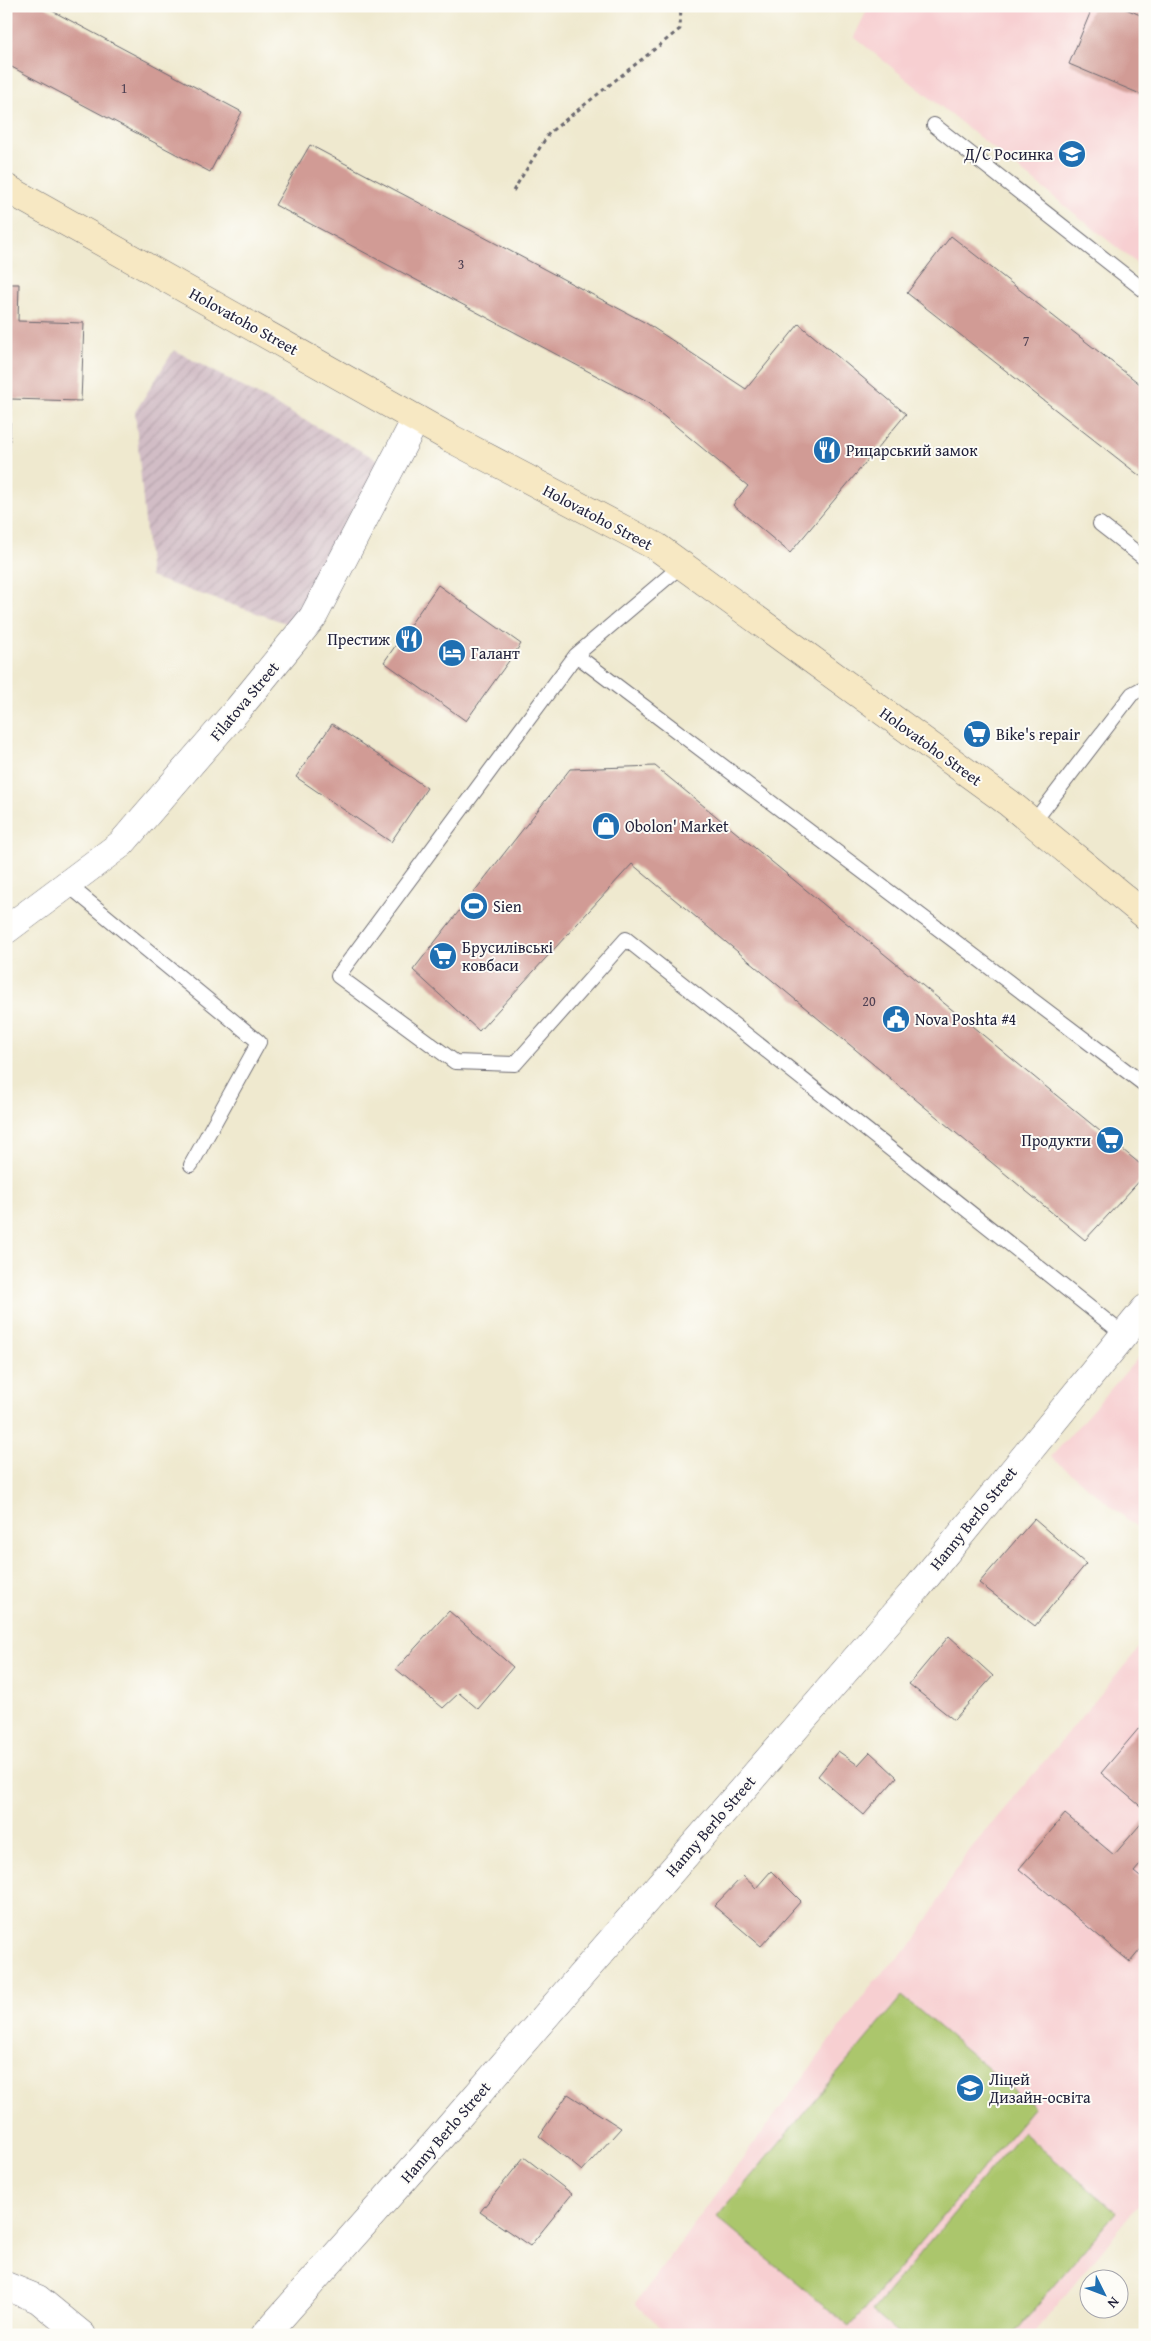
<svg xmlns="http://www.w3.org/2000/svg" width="1151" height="2341" font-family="'Gentium Book Plus',serif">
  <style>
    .built { fill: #f7cfd1 }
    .industrial { fill: url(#industrial-furrows) }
    .park { fill: #abc66c; stroke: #667454 }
    .building { fill: #d19b95 }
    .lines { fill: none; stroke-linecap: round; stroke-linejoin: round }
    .lane-casing { stroke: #6a686f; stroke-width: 16 }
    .street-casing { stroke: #6a686f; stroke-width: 29 }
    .secondary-casing { stroke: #6a686f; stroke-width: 29 }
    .path { stroke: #6a686f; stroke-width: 3; stroke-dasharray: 4 4; stroke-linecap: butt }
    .lane { stroke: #fff; stroke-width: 14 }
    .street { stroke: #fff; stroke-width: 28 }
    .secondary { stroke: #f7e8c3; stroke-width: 28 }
    .labels { text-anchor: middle; stroke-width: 4; stroke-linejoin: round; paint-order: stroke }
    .number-label { font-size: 14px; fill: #4e4052 }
    .poi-label { font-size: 16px; fill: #22223b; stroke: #fdfcf7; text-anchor: start }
    .street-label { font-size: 16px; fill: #22223b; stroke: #fdfcf7 }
  </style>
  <defs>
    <pattern id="industrial-furrows" width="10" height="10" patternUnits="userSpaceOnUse" patternTransform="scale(1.25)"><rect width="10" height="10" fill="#d2bdc6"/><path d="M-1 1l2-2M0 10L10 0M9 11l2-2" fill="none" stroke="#b4a2ab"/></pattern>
  </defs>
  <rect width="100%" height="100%" fill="#fdfcf7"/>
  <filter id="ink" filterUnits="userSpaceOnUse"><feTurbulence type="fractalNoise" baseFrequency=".02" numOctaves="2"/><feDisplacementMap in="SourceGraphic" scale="10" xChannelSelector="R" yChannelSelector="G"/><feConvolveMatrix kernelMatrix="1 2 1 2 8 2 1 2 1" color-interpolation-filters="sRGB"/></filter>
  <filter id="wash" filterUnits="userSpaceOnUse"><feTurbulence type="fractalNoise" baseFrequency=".0096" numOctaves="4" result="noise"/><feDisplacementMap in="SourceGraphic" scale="20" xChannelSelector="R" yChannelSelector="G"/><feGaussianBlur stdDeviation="1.12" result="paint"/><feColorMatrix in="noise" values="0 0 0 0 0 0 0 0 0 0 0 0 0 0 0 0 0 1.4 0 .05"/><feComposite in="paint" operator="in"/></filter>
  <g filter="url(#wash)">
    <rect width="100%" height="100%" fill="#efe9cf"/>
    <path class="built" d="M869 6H1145V270L854 37Z
      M1145 1350V1534L1051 1457Z
      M1145 1641V2197L1033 2335H668L635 2304 876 1979 915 1941 963 1858Z"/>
    <path class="industrial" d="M174 350 384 463 295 626 150 577 135 412Z"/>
    <path class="park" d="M902 1996 1034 2107 850 2327 717 2217Z
      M1022 2132 1116 2212 1012 2335H900L872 2311Z"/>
    <g id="blocks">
      <path class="building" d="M6 6H43L242 112 210 172 6 64Z
        M1093 6H1119L1145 17V96L1069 64Z
        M310 145 646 323 746 389 799 324 906 414 790 553 733 505 748 486 648 403 275 205Z
        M951 236 1145 388V480L907 293Z
        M6 284H19L18 321 84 323 81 401 11 399 8 514Z
        M438 585 521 644 466 721 384 662Z
        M332 724 427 788 391 842 296 777Z
        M655 766 1145 1168V1175L1085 1240 632 864 479 1031 413 970 570 769Z
        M1034 1519 1086 1564 1035 1626 979 1583Z
        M449 1611 513 1667 478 1709 459 1693 443 1708 396 1669Z
        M949 1636 993 1676 954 1720 909 1684Z
        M1145 1721V1810L1101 1773Z
        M838 1751 858 1765 870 1752 897 1777 864 1815 818 1776Z
        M1065 1814 1114 1855 1145 1819V1859L1134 1872 1145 1881V1944L1130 1962 1019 1869Z
        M771 1871 801 1901 761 1946 714 1906 743 1876 756 1888Z
        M568 2094 621 2128 582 2171 539 2136Z
        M524 2157 572 2194 530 2246 480 2212Z"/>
    </g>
  </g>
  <g filter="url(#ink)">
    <use href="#blocks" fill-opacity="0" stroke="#6a686f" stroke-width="1"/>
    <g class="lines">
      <defs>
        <path id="lane" d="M934 125 1145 291
          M1100 524 1145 559
          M576 655 682 565
          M1033 823 1132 694 1145 687
          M67 884 259 1042 191 1165
          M1123 1334 626 939 515 1064 455 1062 338 976 576 655 1145 1085"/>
        <path id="street" d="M6 930 121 844 238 709 313 617 416 419
          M6 2286 38 2299 82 2335
          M265 2335 432 2147 918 1587 1145 1309"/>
        <path id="secondary" d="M6 188 452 439 657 547 1009 803 1145 915"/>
      </defs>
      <use href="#lane" class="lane-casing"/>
      <use href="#street" class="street-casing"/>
      <use href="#secondary" class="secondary-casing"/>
      <path class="path" d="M513 191 549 133 680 29 681 6"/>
      <use href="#lane" class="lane"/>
      <use href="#street" class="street"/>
      <use href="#secondary" class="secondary"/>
    </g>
  </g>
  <defs>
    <symbol id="school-disc" viewBox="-11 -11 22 22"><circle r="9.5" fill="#1f6fb2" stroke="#fdfcf7"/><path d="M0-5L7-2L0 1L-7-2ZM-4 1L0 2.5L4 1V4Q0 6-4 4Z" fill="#fff"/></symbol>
    <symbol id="restaurant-disc" viewBox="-11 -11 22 22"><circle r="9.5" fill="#1f6fb2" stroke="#fdfcf7"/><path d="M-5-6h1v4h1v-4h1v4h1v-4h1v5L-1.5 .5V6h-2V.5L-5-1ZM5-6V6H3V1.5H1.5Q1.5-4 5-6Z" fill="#fff"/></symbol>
    <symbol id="hotel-disc" viewBox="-11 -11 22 22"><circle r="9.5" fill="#1f6fb2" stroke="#fdfcf7"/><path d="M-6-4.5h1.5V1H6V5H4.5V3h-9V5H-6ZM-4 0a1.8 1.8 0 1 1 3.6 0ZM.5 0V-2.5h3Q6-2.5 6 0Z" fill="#fff"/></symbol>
    <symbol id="supermarket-disc" viewBox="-11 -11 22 22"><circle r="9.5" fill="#1f6fb2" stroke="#fdfcf7"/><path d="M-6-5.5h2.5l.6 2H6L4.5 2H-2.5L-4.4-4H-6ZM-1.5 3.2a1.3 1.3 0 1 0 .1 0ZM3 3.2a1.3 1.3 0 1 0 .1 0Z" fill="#fff"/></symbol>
    <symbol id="shop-disc" viewBox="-11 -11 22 22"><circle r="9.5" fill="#1f6fb2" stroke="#fdfcf7"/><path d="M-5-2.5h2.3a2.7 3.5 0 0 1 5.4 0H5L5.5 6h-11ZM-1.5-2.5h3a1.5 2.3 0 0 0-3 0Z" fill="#fff"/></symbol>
    <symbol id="stadium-disc" viewBox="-11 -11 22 22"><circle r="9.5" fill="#1f6fb2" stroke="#fdfcf7"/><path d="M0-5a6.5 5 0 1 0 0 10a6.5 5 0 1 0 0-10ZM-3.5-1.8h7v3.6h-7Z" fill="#fff"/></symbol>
    <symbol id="civic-disc" viewBox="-11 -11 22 22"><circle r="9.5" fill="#1f6fb2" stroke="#fdfcf7"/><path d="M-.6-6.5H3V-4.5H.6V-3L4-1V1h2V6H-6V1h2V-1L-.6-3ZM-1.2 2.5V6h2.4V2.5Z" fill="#fff"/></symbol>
  </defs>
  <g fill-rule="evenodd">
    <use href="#school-disc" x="1056" y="138" width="32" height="32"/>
    <use href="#restaurant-disc" x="811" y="434" width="32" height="32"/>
    <use href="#restaurant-disc" x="393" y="623" width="32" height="32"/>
    <use href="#hotel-disc" x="436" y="637" width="32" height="32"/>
    <use href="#supermarket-disc" x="961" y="718" width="32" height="32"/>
    <use href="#shop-disc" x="590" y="810" width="32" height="32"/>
    <use href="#stadium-disc" x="458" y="890" width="32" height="32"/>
    <use href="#supermarket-disc" x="427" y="940" width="32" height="32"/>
    <use href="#civic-disc" x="880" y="1003" width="32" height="32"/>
    <use href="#supermarket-disc" x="1094" y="1124" width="32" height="32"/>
    <use href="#school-disc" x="954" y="2072" width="32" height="32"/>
  </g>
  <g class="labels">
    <g class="number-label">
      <text x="124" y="93">1</text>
      <text x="461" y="269">3</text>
      <text x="1026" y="346">7</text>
      <text x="869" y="1006">20</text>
    </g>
    <g class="poi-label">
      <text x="1053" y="160" text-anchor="end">Д/С Росинка</text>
      <text x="846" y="456">Рицарський замок</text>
      <text x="390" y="645" text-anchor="end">Престиж</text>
      <text x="471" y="659">Галант</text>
      <text x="996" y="740">Bike's repair</text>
      <text x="625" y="832">Obolon' Market</text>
      <text x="493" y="912">Sien</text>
      <text x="462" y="953">Брусилівські<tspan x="462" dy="18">ковбаси</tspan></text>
      <text x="915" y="1025">Nova Poshta #4</text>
      <text x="1091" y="1146" text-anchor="end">Продукти</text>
      <text x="989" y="2085">Ліцей<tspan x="989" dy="18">Дизайн-освіта</tspan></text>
    </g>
    <g class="street-label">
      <text transform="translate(244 321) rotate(29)" y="6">Holovatoho Street</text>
      <text transform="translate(598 517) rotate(28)" y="6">Holovatoho Street</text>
      <text transform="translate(244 701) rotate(-50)" y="6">Filatova Street</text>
      <text transform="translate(931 746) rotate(36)" y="6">Holovatoho Street</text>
      <text transform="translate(973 1518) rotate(-51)" y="6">Hanny Berlo Street</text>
      <text transform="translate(710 1826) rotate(-49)" y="6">Hanny Berlo Street</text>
      <text transform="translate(445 2132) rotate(-49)" y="6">Hanny Berlo Street</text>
    </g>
  </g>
  <rect width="1151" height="2341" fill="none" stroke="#fdfcf7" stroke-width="25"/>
  <g transform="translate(1104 2294) rotate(132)"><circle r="24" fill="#fdfcf7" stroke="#a5a5ac"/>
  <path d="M0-4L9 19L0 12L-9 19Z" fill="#1f6fb2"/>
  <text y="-8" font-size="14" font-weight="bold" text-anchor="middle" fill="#22223b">N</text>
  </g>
</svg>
